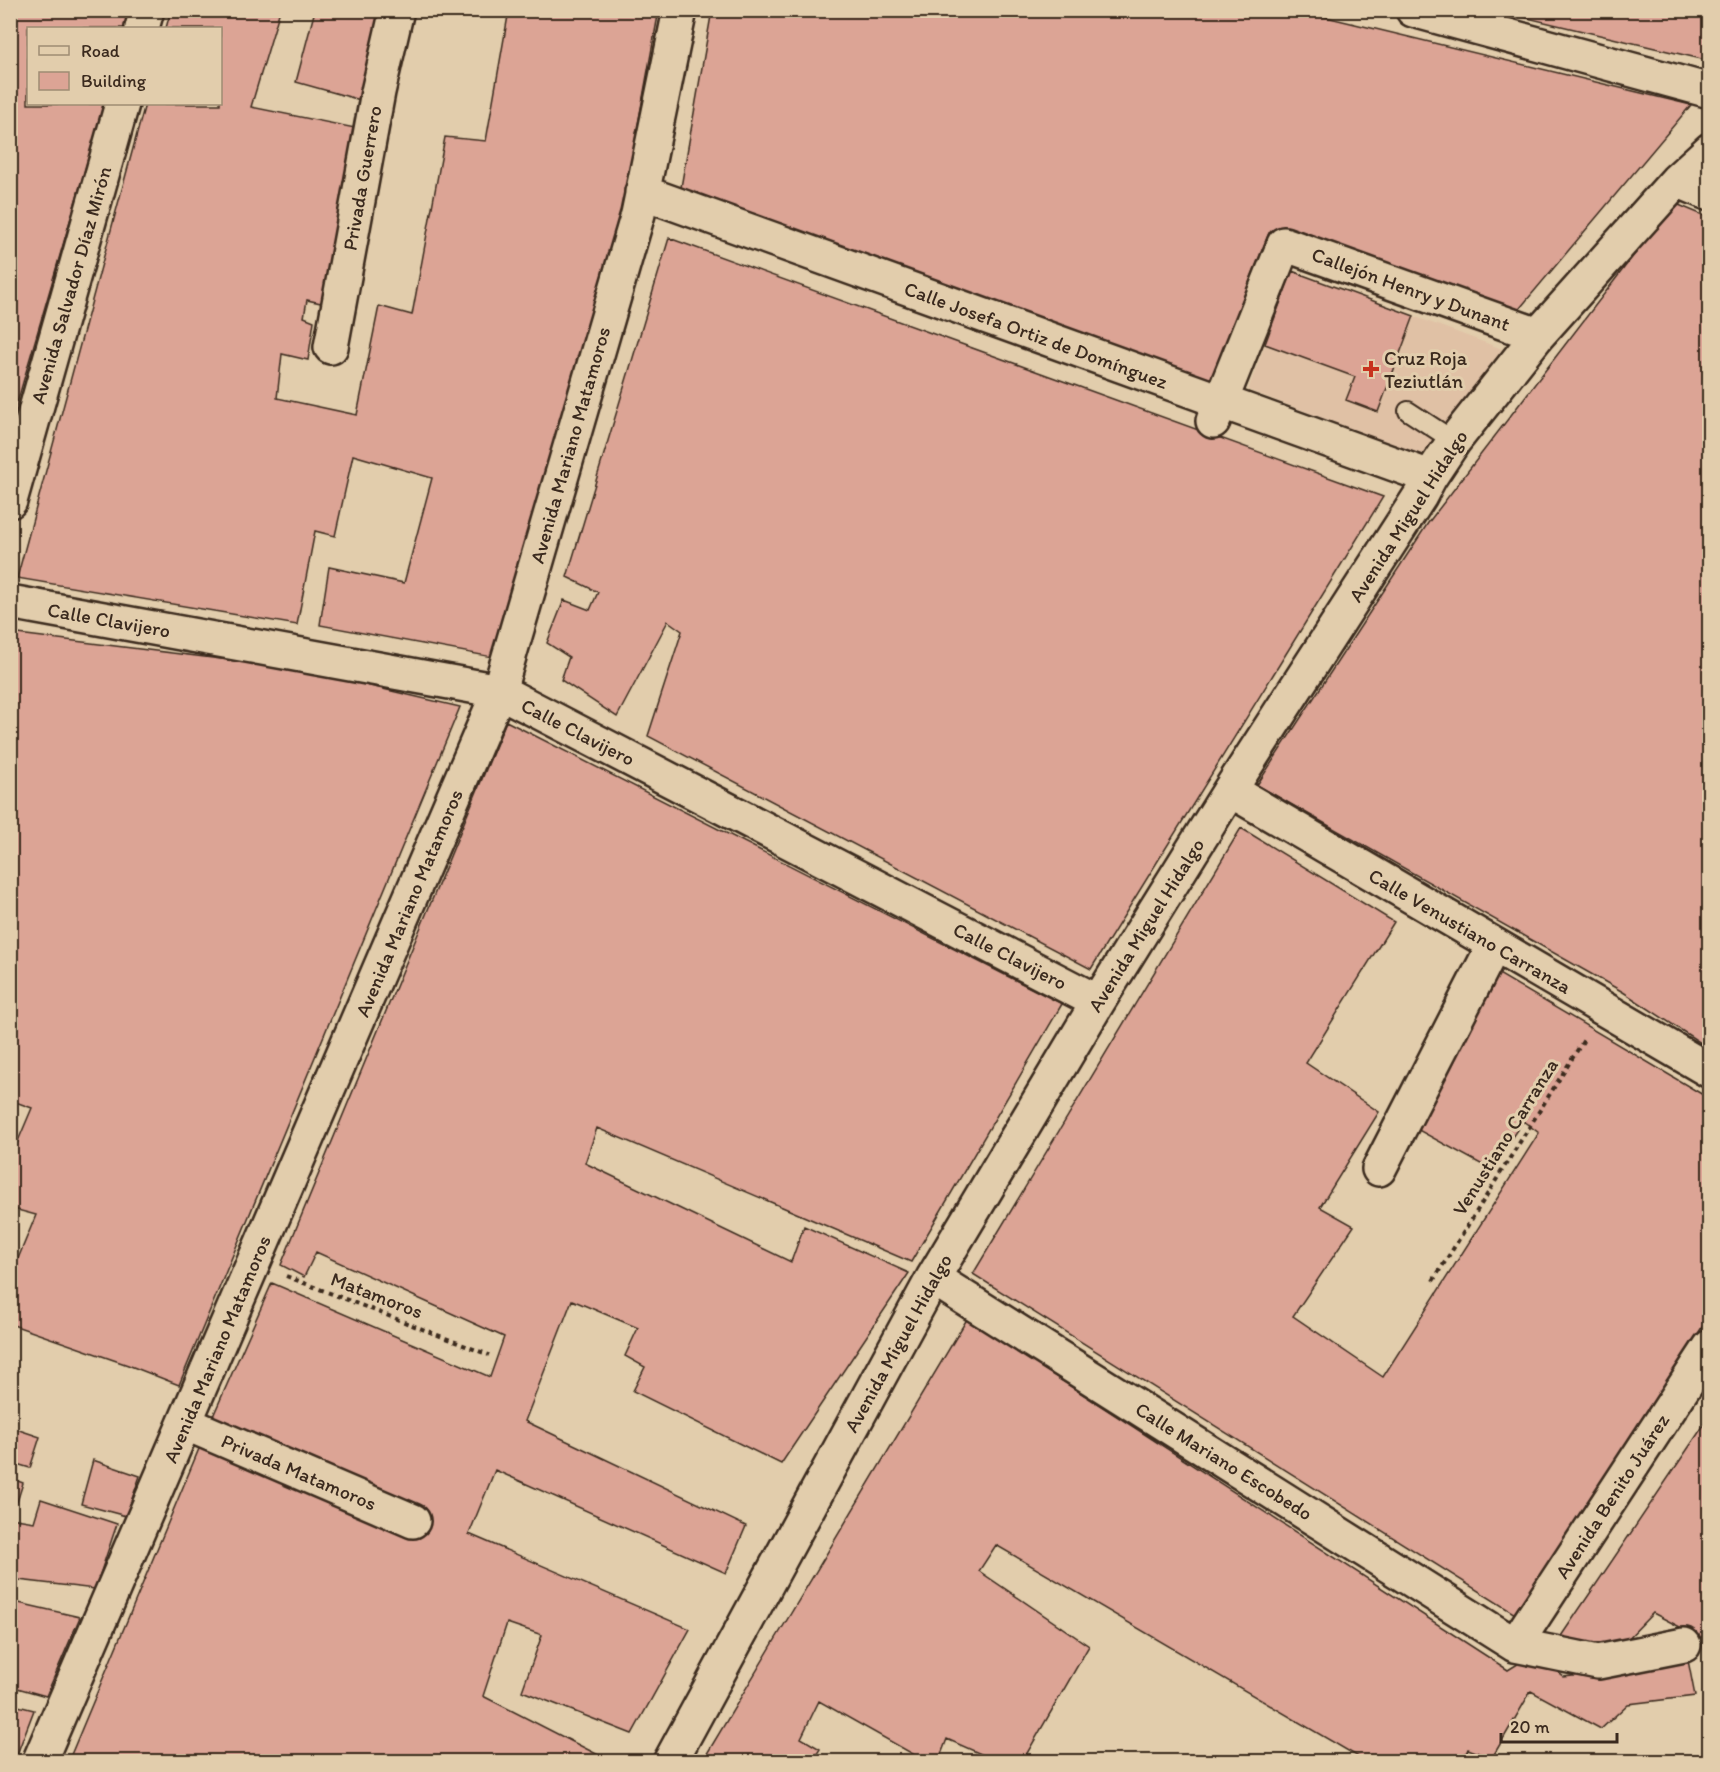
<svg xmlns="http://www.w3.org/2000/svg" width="1720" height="1772" font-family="Itim,sans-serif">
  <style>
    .built { fill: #e0c1a5 }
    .building { fill: #dca495; stroke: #3b2a1e; stroke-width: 1.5 }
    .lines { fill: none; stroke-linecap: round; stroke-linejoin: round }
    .lane-casing { stroke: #3b2a1e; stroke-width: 22 }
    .street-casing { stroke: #3b2a1e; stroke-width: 38 }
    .path { stroke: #3b2a1e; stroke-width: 4; stroke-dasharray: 4.5 4.5; stroke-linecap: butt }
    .lane { stroke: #e2cdac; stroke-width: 18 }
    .street { stroke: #e2cdac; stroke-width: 33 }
    .poi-dot { fill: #c8321e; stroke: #e2cdac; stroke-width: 2 }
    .labels { text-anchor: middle; stroke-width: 6; stroke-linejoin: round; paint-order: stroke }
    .street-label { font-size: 20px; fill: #3b2a1e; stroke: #e2cdac }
    .poi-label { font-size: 20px; fill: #3b2a1e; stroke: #e2cdac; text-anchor: start }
  </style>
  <rect width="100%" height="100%" fill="#e2cdac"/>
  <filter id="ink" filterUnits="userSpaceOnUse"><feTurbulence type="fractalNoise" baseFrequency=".0167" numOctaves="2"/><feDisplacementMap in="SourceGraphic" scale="12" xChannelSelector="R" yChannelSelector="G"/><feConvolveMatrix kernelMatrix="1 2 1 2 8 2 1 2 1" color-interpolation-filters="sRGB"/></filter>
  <g filter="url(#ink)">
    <path class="built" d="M1292 271 1502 349 1424 456 1248 390Z"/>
    <path class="building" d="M10 10H128L130 14 126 28H28V104H104L10 427Z
      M171 10H280L251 107 360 129 330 305 307 300 304 317 314 321 308 360 282 354 277 398 357 415 379 306 412 315 445 137 486 141 509 10H659L620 223 492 657 320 625 329 567 404 583 432 478 353 455 335 536 315 531 297 625 17 578 145 104H220V28H166Z
      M315 10H385L364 101 296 82Z
      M712 10H1297L1691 105 1515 314 1330 248 1269 233 1208 387 680 193Z
      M1494 10H1710V61Z
      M1674 203 1710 218V1049L1623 992 1257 785 1428 523Z
      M669 238 1383 497 1091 969 648 736 682 631 668 621 617 717 561 680 569 657 547 643 564 600 590 610 598 592 567 577Z
      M1292 271 1414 316 1378 412 1346 400 1355 377 1265 344Z
      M10 633 293 668 460 707 179 1385 128 1365 10 1324V1278L36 1215 10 1208V1160L32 1108 10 1100Z
      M506 721 1062 1004 911 1262 597 1128 585 1163 791 1262 804 1226 909 1273 781 1464 633 1391 645 1367 625 1356 638 1328 572 1300 525 1421 746 1526 726 1573 495 1470 469 1534 690 1629 632 1734 522 1691 542 1635 507 1623 483 1696 612 1762H68L206 1432 272 1283 490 1377 504 1337 316 1252 304 1277 281 1265Z
      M1241 828 1394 922 1306 1063 1379 1112 1320 1207 1354 1226 1293 1316 1383 1377 1539 1133 1523 1121 1490 1169 1411 1126 1487 967 1710 1099V1315L1515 1614 973 1274Z
      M967 1319 1508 1670 1534 1654 1564 1677 1633 1669 1686 1650 1695 1696 1628 1704 1601 1729 1531 1691 1492 1758 1468 1749 1462 1762H1367L996 1545 979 1571 1089 1646 1022 1762H999L947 1739 938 1762H927L819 1701 801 1738 820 1749 812 1762H702Z
      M1710 1416V1576L1707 1579 1710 1581V1627L1701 1638 1653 1613 1614 1653 1555 1645Z
      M10 1427 40 1437 30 1468 10 1462Z
      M93 1460 140 1476 126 1516 81 1504Z
      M10 1478 23 1483 17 1502 10 1500Z
      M41 1499 117 1524 95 1589 10 1579V1518L34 1522Z
      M10 1601 80 1617 46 1696 10 1686V1637L15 1617 10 1616Z
      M10 1704 34 1710 14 1762H10Z"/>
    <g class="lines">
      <defs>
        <path id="lane" d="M1408 411 1454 441"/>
        <path id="street" d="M1413 10 1710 91
          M142 28 147 10
          M1677 180 1710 194
          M642 192 1430 477
          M331 347 378 92 397 10
          M1213 421 1284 244 1538 335
          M10 501 122 104
          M10 602 499 691 1098 1002
          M1230 790 1710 1071
          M1379 1169 1494 945
          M933 1278 1515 1645 1598 1662 1684 1645
          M185 1423 413 1521
          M1515 1645 1710 1347
          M39 1762 499 691 638 214 680 10
          M670 1762 933 1278 1098 1002 1230 790 1420 496 1430 477 1454 441 1538 335 1677 180 1710 150"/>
      </defs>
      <use href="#lane" class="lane-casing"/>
      <use href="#street" class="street-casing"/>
      <path class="path" d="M286 1276 489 1355
        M1433 1281 1585 1038"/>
      <use href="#lane" class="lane"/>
      <use href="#street" class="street"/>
    </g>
  </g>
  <path class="poi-dot" d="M1368 360h6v6h6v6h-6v6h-6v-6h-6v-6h6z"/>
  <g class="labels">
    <g class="street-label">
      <text transform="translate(362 178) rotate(-80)" y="7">Privada Guerrero</text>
      <text transform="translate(71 285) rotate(-74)" y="7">Avenida Salvador Díaz Mirón</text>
      <text transform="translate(1411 289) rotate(20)" y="7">Callejón Henry y Dunant</text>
      <text transform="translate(1036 335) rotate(20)" y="7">Calle Josefa Ortiz de Domínguez</text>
      <text transform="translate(570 445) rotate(-74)" y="7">Avenida Mariano Matamoros</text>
      <text transform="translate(1408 516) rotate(-57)" y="7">Avenida Miguel Hidalgo</text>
      <text transform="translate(109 620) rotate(10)" y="7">Calle Clavijero</text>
      <text transform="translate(578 732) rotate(27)" y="7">Calle Clavijero</text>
      <text transform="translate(409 903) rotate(-67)" y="7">Avenida Mariano Matamoros</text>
      <text transform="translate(1146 925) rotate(-58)" y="7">Avenida Miguel Hidalgo</text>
      <text transform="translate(1470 931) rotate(30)" y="7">Calle Venustiano Carranza</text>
      <text transform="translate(1010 956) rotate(27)" y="7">Calle Clavijero</text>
      <text transform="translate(1505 1137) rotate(-58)" y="7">Venustiano Carranza</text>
      <text transform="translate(377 1295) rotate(21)" y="7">Matamoros</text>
      <text transform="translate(898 1343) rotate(-61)" y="7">Avenida Miguel Hidalgo</text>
      <text transform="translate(217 1349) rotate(-67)" y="7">Avenida Mariano Matamoros</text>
      <text transform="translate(1224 1461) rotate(32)" y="7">Calle Mariano Escobedo</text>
      <text transform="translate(299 1472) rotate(23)" y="7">Privada Matamoros</text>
      <text transform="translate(1612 1496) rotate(-57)" y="7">Avenida Benito Juárez</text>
    </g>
    <g class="poi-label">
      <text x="1384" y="365">Cruz Roja<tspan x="1384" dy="23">Teziutlán</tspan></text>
    </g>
  </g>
  <rect width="1720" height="1772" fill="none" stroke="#e2cdac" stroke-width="36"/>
  <rect x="18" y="18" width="1684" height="1736" fill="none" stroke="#3b2a1e" stroke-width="2" filter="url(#ink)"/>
  <rect x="27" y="27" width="195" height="78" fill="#e2cdac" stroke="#9f8c73" stroke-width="1.5"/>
  <rect x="39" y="46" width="30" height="9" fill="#e2cdac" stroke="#9f8c73" stroke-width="1.5"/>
  <text x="81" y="57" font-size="18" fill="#3b2a1e">Road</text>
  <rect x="39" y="72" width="30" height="18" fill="#dca495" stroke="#9f8c73" stroke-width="1.5"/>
  <text x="81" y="87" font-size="18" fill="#3b2a1e">Building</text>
  <path d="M1501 1733v9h116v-9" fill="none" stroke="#3b2a1e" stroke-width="3"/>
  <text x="1510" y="1733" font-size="18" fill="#3b2a1e" stroke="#e2cdac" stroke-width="4.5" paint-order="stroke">20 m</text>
</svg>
